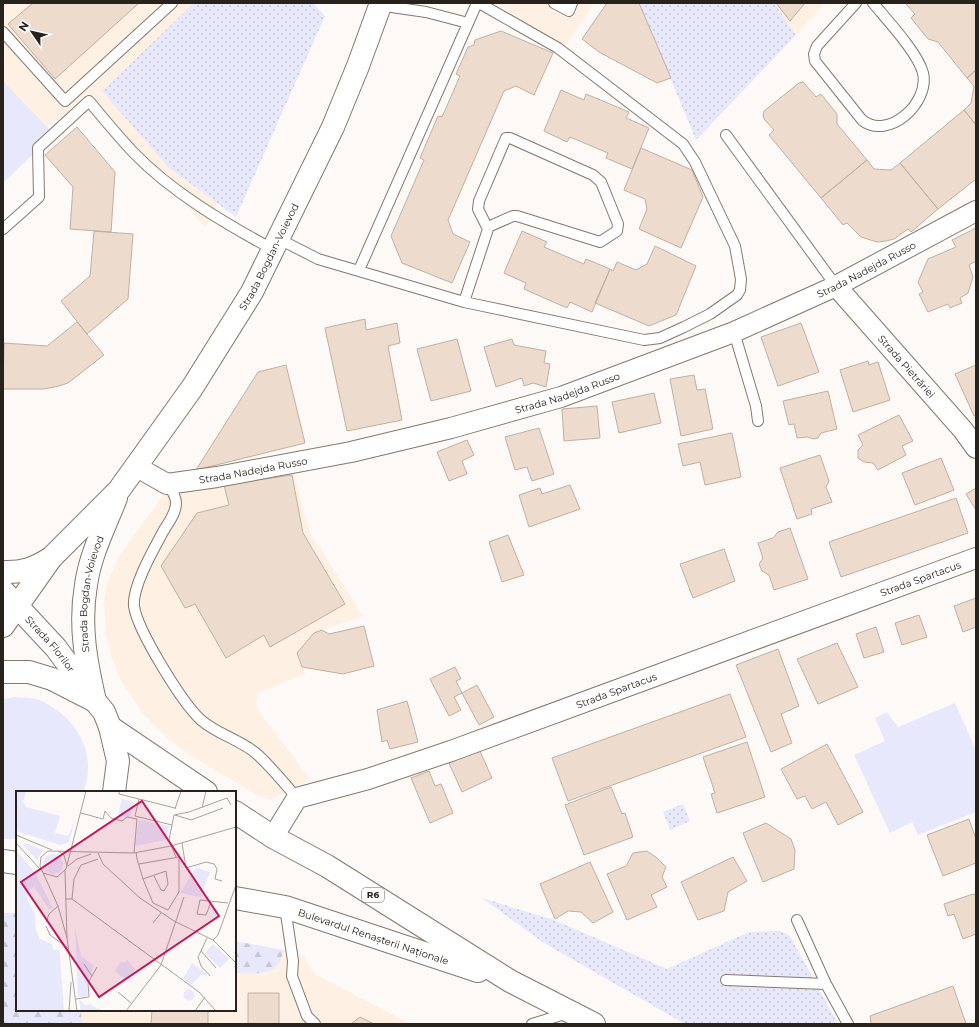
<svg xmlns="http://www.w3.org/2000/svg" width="979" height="1027" font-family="Montserrat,sans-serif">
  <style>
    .built { fill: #fef1e4 }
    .green { fill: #e8e8fc }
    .forest { fill: url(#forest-firs) }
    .park { fill: url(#park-dots) }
    .building { fill: #eddccd; stroke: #c0b0a2 }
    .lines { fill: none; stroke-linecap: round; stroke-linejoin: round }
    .service-casing { stroke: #86786a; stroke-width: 12 }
    .minor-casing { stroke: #86786a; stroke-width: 22 }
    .secondary-casing { stroke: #86786a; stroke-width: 24 }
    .primary-casing { stroke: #86786a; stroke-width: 24 }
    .service { stroke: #fff; stroke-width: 10 }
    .minor { stroke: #fff; stroke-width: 20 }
    .secondary { stroke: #fff; stroke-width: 22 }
    .primary { stroke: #fff; stroke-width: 22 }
    .labels { text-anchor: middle; stroke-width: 4; stroke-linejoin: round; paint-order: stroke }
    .shield { fill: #fff; stroke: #686460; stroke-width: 1 }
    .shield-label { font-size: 9px; font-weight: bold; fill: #28221c }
    .street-label { font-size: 10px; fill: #28221c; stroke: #fff }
    .inset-road { fill: none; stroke: #a8a39f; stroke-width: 1 }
    .view { fill: #c2185b; fill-opacity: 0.15; stroke: #c2185b; stroke-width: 2 }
    .inset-edge { fill: none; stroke: #28221c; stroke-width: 2 }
  </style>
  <defs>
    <pattern id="forest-firs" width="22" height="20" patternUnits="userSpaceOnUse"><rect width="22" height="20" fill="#e8e8fc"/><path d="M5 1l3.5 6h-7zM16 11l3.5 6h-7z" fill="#c7c7d7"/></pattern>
    <pattern id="park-dots" width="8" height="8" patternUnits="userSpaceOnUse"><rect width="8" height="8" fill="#e8e8fc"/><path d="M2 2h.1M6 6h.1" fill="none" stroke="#c7c7d7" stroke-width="1.8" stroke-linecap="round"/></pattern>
  </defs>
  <rect width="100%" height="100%" fill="#fdf9f6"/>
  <path class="built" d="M3 3H306L265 110 205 227 88 92 61 116 3 158Z
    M497 3H594L564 48Z
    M774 3H825L796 35Z
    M293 472 309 531 363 616 314 633 297 653 305 674 258 693 256 704 260 713 310 779 270 800 263 798 191 756 169 739 144 715 120 679 112 659 106 637 104 601 107 583 119 556 169 487Z
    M283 950 304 956 306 962 315 974 410 1024H82L81 1010H235V973H265L282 958Z"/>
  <path class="green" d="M3 81 54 134 3 183Z
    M14 697C22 698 32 697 39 700 67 712 90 738 88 771 88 778 85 785 84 792H17V839H5L3 838V699Z
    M955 703 976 750V812L918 835 912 822 890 833 854 755 885 741 875 718 887 712 898 727Z"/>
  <path class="forest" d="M3 913H17V1010H81L82 1024H3Z
    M235 941 283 950C280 978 256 973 235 973Z"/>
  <path class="park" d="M194 3H313L325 16 236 217 168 167 102 91Z
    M639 3H774L796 35 696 140Z
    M683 804 690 821 670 830 663 812Z
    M482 898 554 920 667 969 749 932 773 931H781L790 936 838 1024H685L544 943Z"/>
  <path class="building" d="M33 3H139L55 79 8 24Z
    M607 3H639L671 78 657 83 599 52 582 39Z
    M776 3H805L790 21Z
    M905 3H976V70L967 78 938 42 928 39 911 18 915 14Z
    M501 31 553 53 534 95 516 86 504 91 448 220 453 234 470 242 452 283 402 263 391 236 424 160 420 158 438 116 442 117 460 76 456 74 468 47 474 45 475 40Z
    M976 70V125L964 110 971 103 974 86 967 78Z
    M803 82 816 97 821 94 837 114V124L867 160 821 198 769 135 774 130 764 119 763 115 764 111 799 83Z
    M561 90 584 100 586 94 629 112 626 118 649 128 632 169 606 158 608 153 570 137 567 142 544 131Z
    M964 110 976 125V179L938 209 900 163Z
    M77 127 115 172 111 232 70 229 73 187 45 155Z
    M641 148 692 170 703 197 681 248 639 229 647 209 645 199 624 190Z
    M867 160 874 169 891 170 900 163 938 209 911 232 908 229 894 239 886 241 877 242 861 237 847 223 843 225 821 198Z
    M976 228V261L969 265 973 277 968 293 960 298 962 303 950 308 948 304 928 312 919 294 923 292 918 282 928 259 956 247 952 240Z
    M94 231 133 234 128 299 87 334 61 301 90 276Z
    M522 231 547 242 544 247 584 264 586 259 610 269 592 312 570 302 567 308 524 289 526 283 504 273Z
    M655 246 696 266 676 315 649 326 595 303 610 269 613 271 617 262 636 270 647 264Z
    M365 319 366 330 397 323 400 343 388 346 402 420 347 431 325 328Z
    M77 322 104 355 68 383 59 386 44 389H3L4 343 47 346Z
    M801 323 819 372 778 386 761 337Z
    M457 339 471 391 431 401 417 349Z
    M512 339 514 345 546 351 544 363 550 364 546 387 533 383 524 386 522 378 496 387 484 347Z
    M868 361 869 365 878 362 890 400 853 412 840 370Z
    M286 365 305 443 196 470 258 372Z
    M976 365V415L974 416 955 374Z
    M694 375 697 390 705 389 713 429 681 436 670 379Z
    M828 391 837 429 821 433 818 438 813 439 808 437 797 438 794 424 789 425 783 401Z
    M654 393 661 423 619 433 612 402Z
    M597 406 600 438 564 441 562 409Z
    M899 415 913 441 902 446 906 455 878 470 873 463 864 462 858 458V450L863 445 858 435Z
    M539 428 554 474 532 481 527 467 515 470 505 437Z
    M732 433 741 477 705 485 700 462 683 466 678 444Z
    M467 440 474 455 462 461 467 474 449 481 437 452Z
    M820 455 829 481 826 487 832 502 811 509 812 514 797 519 780 468Z
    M941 458 954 490 915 505 902 473Z
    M292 475 303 533 345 604 270 647 264 635 226 658 195 604 185 608 161 566 197 513 229 505 224 485Z
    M570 485 580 509 529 527 519 495 540 488 542 494Z
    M976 488V510L966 494Z
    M956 498 968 533 841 577 829 542Z
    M790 528 808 579 774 590 769 575 762 571 759 564 763 558 758 543 773 538 778 532Z
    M508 535 524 575 502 582 489 542Z
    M724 549 735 581 693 598 680 564Z
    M976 598V627L963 632 954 606Z
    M919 615 927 637 902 645 895 623Z
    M364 626 374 666 343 674 302 667 297 653 314 633 322 630 329 634Z
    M876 627 884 652 864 658 856 634Z
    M837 643 858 687 818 704 797 659Z
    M778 649 799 706 781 714 792 743 771 752 736 665Z
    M455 667 461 679 456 681 462 693 454 697 461 710 449 716 430 679Z
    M477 685 494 717 479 725 462 693Z
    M730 694 746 737 568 801 552 758Z
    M407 701 418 742 390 749 387 740 382 742 377 710Z
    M747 742 765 797 717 813 711 794 715 793 703 757Z
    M827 744 863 812 838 825 826 802 812 809 805 796 797 799 781 769Z
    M479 749 492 778 462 792 448 761Z
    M429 771 435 786 441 784 453 813 430 823 411 778Z
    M611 787 622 814 625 813 633 837 584 855 565 805Z
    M969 819 976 839V863L943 876 927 835Z
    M766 823 791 839 795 850 794 869 763 882 743 833Z
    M647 851 657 858 666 867 662 877 667 887 651 895 657 907 627 920 607 874 626 866 633 853Z
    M733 857 747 881 728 892 724 911 698 920 681 882Z
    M590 862 613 912 593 923 581 912 568 911 555 919 540 884Z
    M973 894 976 895V934L963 939 954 914 948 916 944 904Z
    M953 986 966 1024H871L870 1016Z
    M248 993H279V1024H248Z
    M152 1010H208V1024H151Z
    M360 1017 374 1024H351Z"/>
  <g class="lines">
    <defs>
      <path id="service" d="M554 3 569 11 572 3
        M856 3 817 46 814 54 815 61 862 120C888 141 930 103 923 73 918 53 887 20 873 3
        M378 5 426 12 468 23
        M3 32 65 101 172 3
        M726 135 836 286
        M3 229 39 197 38 148 89 101C103 118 118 136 133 152 171 192 226 224 274 250
        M279 239 318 259 464 302 644 340 660 338 684 327 710 314 737 295 740 290 741 279 735 246 695 162 683 144 558 48 479 3
        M359 270 477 3
        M464 302 488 229 478 209 479 201 506 138H510L593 175 601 182 618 224 617 231 600 242 517 216H513L488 227
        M734 332 756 406 758 421
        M167 484C171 489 176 496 176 503 176 513 169 522 164 530 155 547 132 586 134 606 137 630 183 704 201 720 218 735 242 740 258 755 272 768 285 784 297 798
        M285 907 293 961 292 976 307 1016 315 1024
        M797 920 826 984 848 1024
        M726 980 826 984
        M532 1024 568 1013"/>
      <g id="minor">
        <path id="s1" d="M836 286 963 430 976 448"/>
        <path id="s2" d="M135 466 167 484 217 477 351 452 451 428 561 397 734 332 836 286 976 211"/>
        <path id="s3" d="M273 837 297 798 368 779 451 751 976 558"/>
      </g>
      <g id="secondary">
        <path d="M3 572C23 573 35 568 51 558"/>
        <path id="s4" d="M3 591 56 648 95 701"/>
      </g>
      <g id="primary">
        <path id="s5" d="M3 626 51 558 119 490 192 388 252 292 333 127 358 66 381 3"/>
        <path d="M3 672H29L52 679 95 701 104 712 110 727 118 761 114 792"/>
        <path id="s6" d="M95 701C86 662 79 625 86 585 90 555 105 526 116 498"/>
        <path d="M110 727 206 792"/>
        <path d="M235 812 273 837 327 866 510 981 594 1024"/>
        <path d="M3 861 17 863"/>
        <path id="s7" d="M235 898 285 907 478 971"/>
      </g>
    </defs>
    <use href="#service" class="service-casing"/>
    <use href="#minor" class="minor-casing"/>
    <use href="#secondary" class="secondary-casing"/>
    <use href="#primary" class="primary-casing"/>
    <use href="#service" class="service"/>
    <use href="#minor" class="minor"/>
    <use href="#secondary" class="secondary"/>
    <use href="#primary" class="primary"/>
  </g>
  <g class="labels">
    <rect class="shield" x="362" y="888" width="22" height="14" rx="3"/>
    <g class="shield-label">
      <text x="373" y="898">R6</text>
    </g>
    <g class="street-label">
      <text dy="4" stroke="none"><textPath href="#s5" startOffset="457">Strada Bogdan-Voievod</textPath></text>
      <text dy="4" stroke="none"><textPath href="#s2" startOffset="772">Strada Nadejda Russo</textPath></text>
      <text dy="4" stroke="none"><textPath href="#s1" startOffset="107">Strada Pietrăriei</textPath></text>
      <text dy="4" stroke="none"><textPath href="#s2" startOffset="448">Strada Nadejda Russo</textPath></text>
      <text dy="4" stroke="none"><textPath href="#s2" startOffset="124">Strada Nadejda Russo</textPath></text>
      <text dy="4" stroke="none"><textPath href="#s3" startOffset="707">Strada Spartacus</textPath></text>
      <text dy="4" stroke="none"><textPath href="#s6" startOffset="109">Strada Bogdan-Voievod</textPath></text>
      <text dy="4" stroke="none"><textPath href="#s4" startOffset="71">Strada Florilor</textPath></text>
      <text dy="4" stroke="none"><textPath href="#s3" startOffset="383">Strada Spartacus</textPath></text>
      <text dy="4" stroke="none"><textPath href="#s7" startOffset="144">Bulevardul Renașterii Naționale</textPath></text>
    </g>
  </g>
  <g transform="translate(16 791)">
    <rect width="220" height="220" fill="#fdf9f6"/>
    <path d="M106 8 118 11 114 27 102 24ZM9 52 27 59 21 69 8 55ZM27 73a10 10 0 1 1 20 0a10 10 0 1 1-20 0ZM197 153 213 168 204 177 189 162ZM111 169 119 178 111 190 99 180 105 170 109 172ZM176 172 191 183 190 186 186 183 175 194 167 188ZM167.5 204a5.5 5.5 0 1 1 11 0a5.5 5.5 0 1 1-11 0Z" fill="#e8e8fc"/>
    <path d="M0 0H10L7 11 10 16 44 25 39 42 52 45 59 30 53 51 44 54 0 40ZM0 59 20 83 37 118H33L18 96 11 101 12 111 19 123 20 139 24 148 36 153 37 159H43V151L48 220H0Z" fill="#e8e8fc"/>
    <path d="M123 29 153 35 150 49 119 55ZM182 77 194 81 185 106 164 102 179 78ZM59 137 65 165 78 175 71 192 72 205 62 206ZM63 208 69 214 74 213 81 218 82 216 85 220H65Z" fill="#e8e8fc"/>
    <path class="inset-road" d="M103 0V3L123 8M186 17 190 0M159 18 165 0M89 20 95 27 106 30 111 26 121 28 118 62M65 22 87 28 89 20M159 24 175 29 207 17M156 34 119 25 123 8 159 17M0 44 36 59M0 52 25 79M166 52 170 77 190 71 198 73 201 78 199 88 206 90M42 60 48 64 51 75M120 61 121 68 127 88 137 112 152 119 163 101V66L123 73M82 62 87 73 124 107 158 130 197 149 220 172M160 66 153 49 158 24 173 21 211 7 215 14M52 75 61 68 75 63M49 80 51 147 61 220M27 82 41 86 50 78 70 0M127 88 150 80 152 93 148 100 145 99 138 85M49 108H56L183 201 200 220M56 108 58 88 65 74 82 68M195 111 190 124 181 123 184 109 212 112M30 131 33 123 42 115M137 132 145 122M30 135 34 144 52 157M51 147 42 115 24 75 25 66 32 60 118 62 155 55 220 36M191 147 185 160 200 177M197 149 202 144 220 94M185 160 182 166 185 175 194 185M68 173 76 185M102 201 115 212M60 208 73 206 72 192 81 176M53 220 55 191M110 220 145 174 168 106M179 220 189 206"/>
    <path class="view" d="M126 10 203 125 83 206 5 91Z"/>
    <rect width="220" height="220" class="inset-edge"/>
  </g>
  <rect width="979" height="1027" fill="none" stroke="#28221c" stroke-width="8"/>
  <g transform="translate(32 32) rotate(304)" stroke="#ffffff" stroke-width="3" paint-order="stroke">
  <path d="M0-3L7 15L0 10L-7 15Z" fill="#28221c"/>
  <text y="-6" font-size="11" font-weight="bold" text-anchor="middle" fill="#28221c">N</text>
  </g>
</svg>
